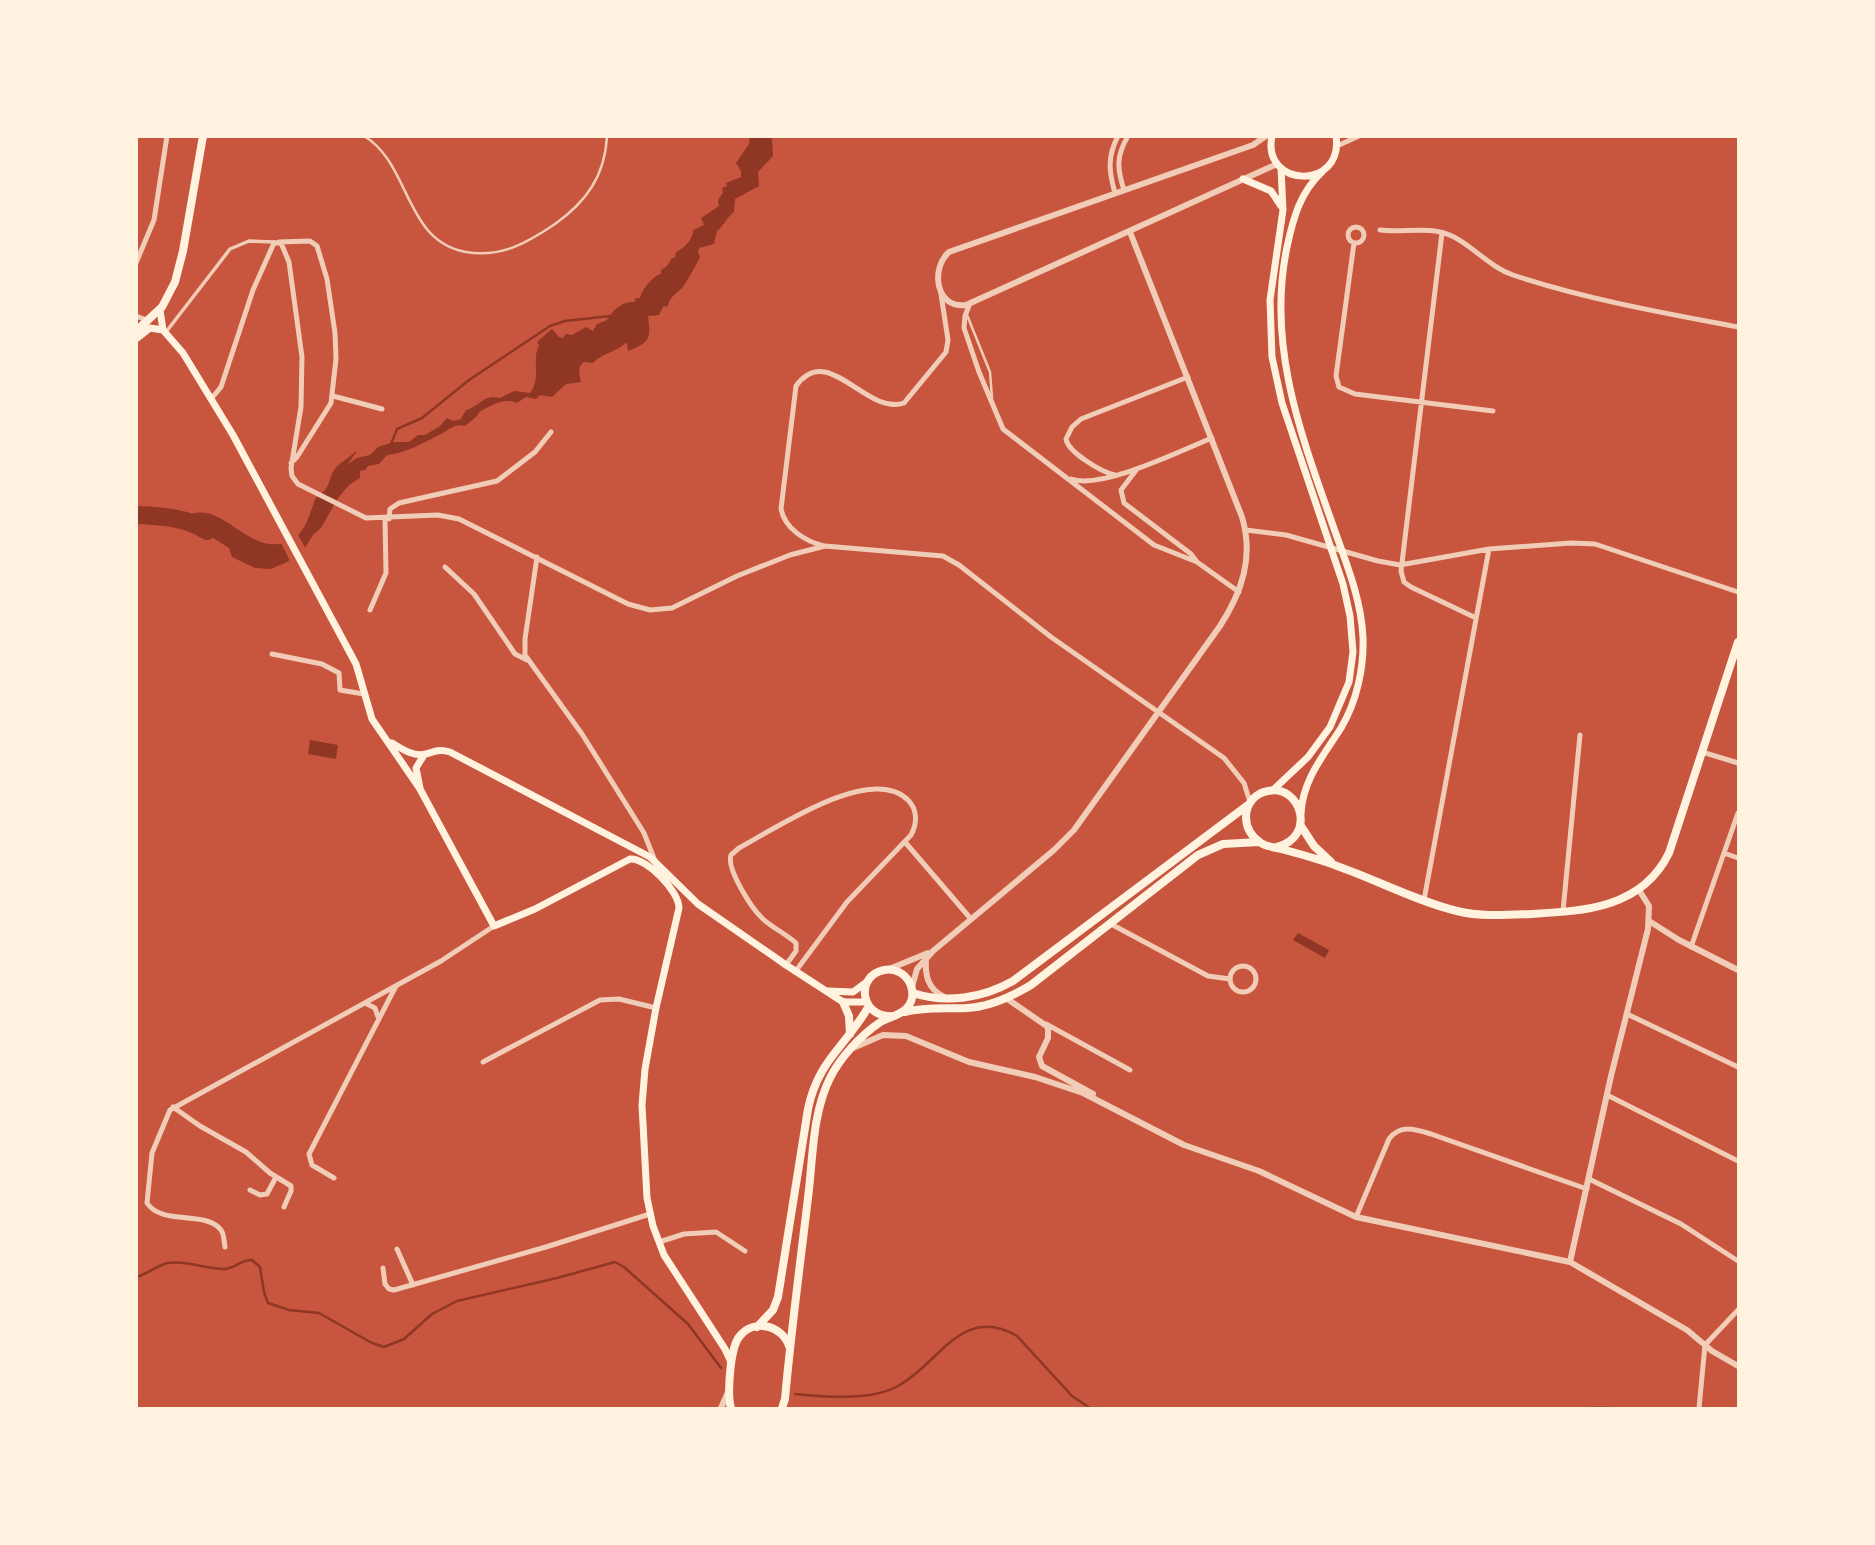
<svg xmlns="http://www.w3.org/2000/svg" width="1875" height="1545" font-family="'Asap Condensed',sans-serif">
  <style>
    .water { fill: #8f3625 }
    .pier { fill: #c8553d }
    .lines { fill: none; stroke-linecap: round; stroke-linejoin: round }
    .stream { stroke: #8f3625; stroke-width: 2.5 }
    .river { stroke: #8f3625; stroke-width: 18 }
    .service { stroke: #f1ccb7; stroke-width: 2.5 }
    .pedestrian { stroke: #f1ccb7; stroke-width: 3.5 }
    .minor { stroke: #f1ccb7; stroke-width: 5 }
    .tertiary { stroke: #f1ccb7; stroke-width: 6 }
    .secondary { stroke: #fff3e0; stroke-width: 7 }
    .primary { stroke: #fff3e0; stroke-width: 8 }
  </style>
  <rect width="100%" height="100%" fill="#c8553d"/>
  <path class="water" d="M750 137H771L772 139 773 156 758 172 759 186 735 199 734 212C726 218 724 226 717 231L714 244 699 248 698 252 700 257C698 262 686 283 682 288 676 294 669 297 668 306L663 307 659 315 648 316C651 339 650 342 628 351L627 344 625 343C616 353 603 352 593 363L584 362C577 367 579 374 581 382L566 384 552 397 540 395 536 399 526 397 517 403C505 397 490 406 479 412L477 416 465 426C453 423 449 431 439 435 424 443 403 454 387 455L379 464 368 466 365 470 360 471V478L349 485 338 498 321 528 313 535 305 548 287 562 271 569 255 568 232 557 229 548 188 522 191 514C223 504 244 548 279 544 302 542 308 520 314 502 316 496 321 494 325 490 330 484 330 476 334 470 339 463 349 458 355 452L357 451 348 464 357 458 370 455 378 447 394 442H409L418 435H425L440 426 447 418 453 421 461 419 466 410C481 406 482 394 500 398L514 391 530 393C542 377 531 361 539 345L537 342 552 329 559 337 563 338 566 334 572 335 586 327 593 331 597 324 607 320C612 311 622 301 634 302L636 298H640C642 289 654 275 661 274V270L667 266 672 258H675L676 252C683 249 694 239 693 230L704 225 701 218 719 206 718 200 723 193 722 188 727 186 726 183 741 177V171L736 163 749 144Z
    M310 740 338 745 336 759 308 754Z
    M1298 933 1329 950 1325 958 1293 940Z"/>
  <path class="pier" d="M297 533 307 551 291 563 280 541 292 538Z"/>
  <g class="lines">
    <path class="stream" d="M391 444 397 429 422 418 469 380 550 326 565 321 610 316
      M136 1277C148 1274 157 1265 168 1263 186 1260 206 1269 225 1269 236 1268 242 1259 252 1260L260 1267 264 1292 268 1303 289 1310 319 1313 372 1343 384 1347 404 1339 432 1314 457 1301 557 1278 615 1262 624 1267 688 1324 721 1368
      M795 1394C824 1397 872 1401 898 1386 940 1363 962 1304 1017 1336L1072 1396 1090 1408
      M1591 1408H1609"/>
    <path class="river" d="M136 515C161 516 186 517 207 531"/>
    <path class="service" d="M364 136C411 164 404 241 466 252 501 258 527 243 555 224 586 202 605 176 607 136
      M967 315 990 372 992 398"/>
    <path class="pedestrian" d="M166 332 230 249 249 241 275 242"/>
    <path class="minor" d="M1337 146 1359 136
      M1124 190C1117 169 1116 156 1128 136
      M1115 193C1109 172 1107 157 1118 136
      M1348 235a8 8 0 1 1 16 0a8 8 0 1 1-16 0Z
      M1380 230C1405 233 1430 225 1454 237 1475 248 1490 267 1513 275 1585 299 1664 313 1738 327
      M1442 233 1401 571 1404 582 1411 587 1476 618
      M279 242 310 241 317 246 327 279 335 333 336 359 331 403 297 457 291 463
      M1354 243 1336 376 1339 387 1355 394 1493 411
      M136 263 154 220 167 136
      M970 303 965 316 964 328 979 372 1003 429 1154 545 1197 562
      M136 316 149 321
      M333 396 382 409
      M211 399 221 387 253 290 274 243H281L289 262 302 357 301 407 291 468 292 476 298 484 366 518 438 515 459 519 628 604 650 610 672 608 737 576 790 555 825 546 943 556 959 565 1051 637 1224 758 1244 783 1250 802
      M1137 469 1121 490 1124 503 1191 554 1197 562 1239 592
      M1115 475C1101 472 1068 452 1066 439L1072 427 1081 419 1188 377
      M1071 479C1101 490 1180 451 1212 438
      M389 519 390 509 399 503 497 481 535 452 551 432
      M1246 530 1286 535 1378 561 1400 565 1489 549 1571 543 1595 544 1738 592
      M824 546C805 541 785 529 781 509L796 386C828 341 866 416 904 403L946 352 948 340 941 294
      M537 557 525 639V655L582 734 644 833 655 861
      M445 567 474 594 515 654 527 660
      M370 610 386 573 385 519
      M272 654 322 664 339 673 340 690 364 694
      M1702 752 1738 763
      M905 842 971 919
      M1724 853 1738 858
      M1424 900 1489 549
      M1563 911 1580 735
      M1109 923 1208 976 1230 979
      M1691 947 1738 813
      M786 965 796 951V943C786 934 773 928 763 919 752 909 726 869 731 855L739 848C775 829 871 763 908 800 918 810 917 824 911 835L847 902 795 972
      M1230 979a13 13 0 1 1 26 0a13 13 0 1 1-26 0Z
      M365 1003 375 1008 378 1017
      M1627 1014 1738 1067
      M1046 1024 1130 1070
      M483 1062 600 1000 619 999 656 1008
      M1607 1095 1738 1161
      M173 1107 200 1126 246 1152 270 1173 291 1186V1191L284 1207
      M334 1178 312 1165 309 1154 396 986
      M1589 1179 1681 1224 1738 1261
      M250 1190 260 1195 267 1194 276 1177
      M1356 1217 1389 1139C1400 1124 1415 1129 1431 1134L1587 1189
      M659 1242 684 1234 716 1232 745 1251
      M225 1247C224 1241 224 1234 221 1230 206 1210 162 1226 147 1203L152 1153 170 1110 441 961 494 926
      M397 1249 413 1285
      M383 1268 385 1284 389 1289 394 1290 546 1247 650 1214
      M1699 1408 1705 1345 1738 1310"/>
    <path class="tertiary" d="M1266 136 1253 145 949 252C930 269 936 309 966 305L1277 164
      M1649 921 1679 940 1738 970
      M926 958C925 975 927 988 944 997
      M889 969 928 953
      M912 987 917 969 933 951 1054 850 1074 830 1220 626C1242 592 1254 557 1242 517L1130 232
      M1006 998 1048 1027V1038L1039 1057 1042 1066 1093 1094
      M853 1048 883 1035 906 1036 969 1062 1035 1077 1083 1093 1184 1145 1259 1171 1356 1217 1570 1262 1687 1330 1712 1351 1738 1366
      M1570 1262 1611 1076 1648 929 1649 906 1639 890
      M721 1408 728 1392"/>
    <path class="secondary" d="M1272 136C1261 188 1344 191 1336 136
      M1243 179 1271 191 1281 206
      M160 310 163 330 183 353 233 435 356 664 372 719 420 789 494 926 535 909 630 859C647 858 679 891 679 908L656 1008 645 1069 642 1105 647 1198 653 1226 664 1255 725 1349 731 1362
      M136 339 150 328 163 330
      M392 743C402 749 413 757 426 754 435 751 440 749 450 752L650 857 698 904 786 965 843 1002H866
      M420 788 416 768 424 755
      M1273 790 1308 757 1330 727 1349 682 1353 652 1350 616 1343 584 1282 403 1272 357 1270 300 1283 210 1281 168
      M1301 813C1303 779 1324 755 1341 728 1357 701 1364 668 1363 637 1361 596 1344 558 1331 520 1299 430 1267 342 1287 247 1293 219 1300 192 1322 172
      M828 991 853 992 868 981"/>
    <path class="primary" d="M136 331 162 307 175 282 183 251 203 136
      M1301 826 1314 846 1331 862
      M1277 847C1317 837 1301 784 1268 791 1255 793 1246 804 1246 817 1246 828 1252 837 1261 843 1267 847 1274 847 1281 849 1300 854 1319 859 1337 866 1377 880 1416 901 1457 911 1481 917 1507 915 1531 914 1585 911 1642 908 1669 853L1738 642
      M913 993C946 1004 983 998 1013 981L1248 805
      M843 1002 849 1016 850 1034
      M905 1012C925 1007 947 1009 967 1008 990 1007 1011 997 1031 985L1198 855 1223 844 1259 842
      M757 1327 773 1310 778 1297 808 1109C818 1060 846 1046 869 1006
      M731 1408C727 1394 730 1349 739 1337 753 1318 782 1325 789 1346
      M782 1408 785 1399C791 1332 800 1265 808 1198 813 1159 812 1114 830 1078 840 1058 860 1036 879 1023 888 1017 900 1016 907 1008 921 992 906 966 884 970 854 976 861 1019 893 1016"/>
  </g>
  <rect width="1875" height="1545" fill="none" stroke="#fff3e0" stroke-width="276"/>
</svg>
